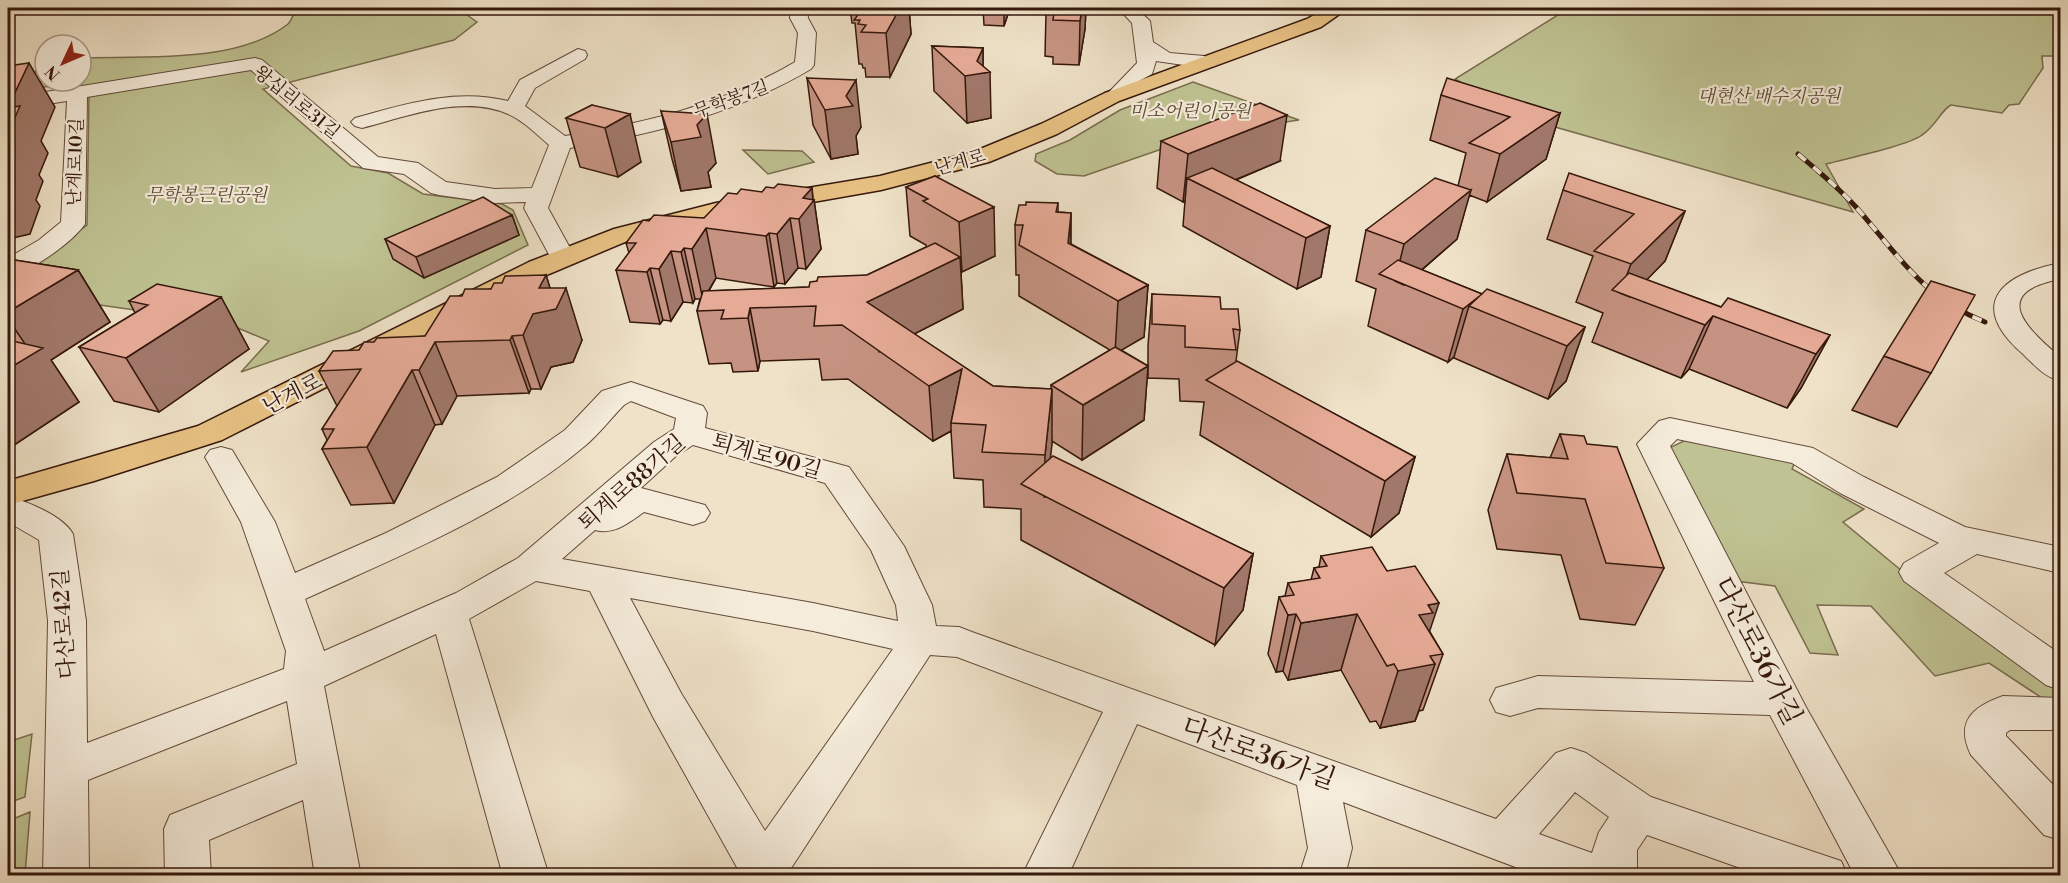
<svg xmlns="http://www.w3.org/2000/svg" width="2068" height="883" font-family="'Libre Bodoni','Noto Serif KR',serif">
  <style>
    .green { fill: #bfc292; stroke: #7a6d4f; stroke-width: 1.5 }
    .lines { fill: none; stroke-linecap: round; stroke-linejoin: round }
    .minor-casing { stroke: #644a3b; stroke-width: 2 }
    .major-casing { stroke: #35180c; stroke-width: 3 }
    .minor { fill: #f5ecdb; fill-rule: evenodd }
    .major { fill: #e8c184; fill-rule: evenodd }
    .rail-casing { stroke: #35180c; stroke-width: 5 }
    .rail { stroke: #f5ecdb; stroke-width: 4; stroke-dasharray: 10; stroke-linecap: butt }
    .wall { fill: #c69382; stroke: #35180c; stroke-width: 1.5 }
    .shaded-wall { fill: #a1786a; stroke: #35180c; stroke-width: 1.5 }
    .building { fill: #e6ab97; stroke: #35180c; stroke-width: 1.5 }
    .labels { text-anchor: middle; stroke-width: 4.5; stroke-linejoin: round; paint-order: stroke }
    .far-park-label { font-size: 18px; font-style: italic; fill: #5e4b34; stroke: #f5ecdb }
    .far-street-label { font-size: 18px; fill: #35180c; stroke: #f5ecdb }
    .street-label { font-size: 22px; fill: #35180c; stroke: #f5ecdb }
    .near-street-label { font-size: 27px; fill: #35180c; stroke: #f5ecdb }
  </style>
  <rect width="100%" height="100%" fill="#efe2c8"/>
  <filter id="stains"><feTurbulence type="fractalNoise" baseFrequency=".00333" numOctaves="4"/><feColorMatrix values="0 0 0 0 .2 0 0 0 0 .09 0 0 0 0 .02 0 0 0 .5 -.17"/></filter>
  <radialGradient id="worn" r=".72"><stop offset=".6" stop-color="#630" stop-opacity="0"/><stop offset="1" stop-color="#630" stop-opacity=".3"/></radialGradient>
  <path class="green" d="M296 8H457L477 22 454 40 263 89 351 166 388 173 423 194 502 204 513 210 528 245 359 331 241 372 269 341 202 313 135 310 79 302 83 277 32 265 87 225 89 94 70 86 8 88V81L45 68V81H81V58C143 56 237 64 288 24 292 20 294 13 296 8Z
    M1569 8H2060V56H2042L2043 68 2019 104 2009 105 2002 113 1951 105C1941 110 1936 126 1922 135 1907 146 1848 158 1826 164L1853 212 1520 117 1455 79Z
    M1193 82 1299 120 1205 134 1084 176 1057 174 1035 161 1036 154 1070 140 1120 110Z
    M743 150 802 151 814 162 768 174Z
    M1688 439 1795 462 1792 469 1864 509 1843 522 1908 576 2060 686V703L2048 702 1989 663 1935 676 1871 606 1817 605 1838 655 1810 653 1775 586 1735 581 1665 450Z
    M32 734 25 797 8 803V742Z
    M30 812 25 875H8V821Z"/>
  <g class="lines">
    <defs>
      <path id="minor" d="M790 8H807L808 18 816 33 814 65 811 69C737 113 654 134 570 148L548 208 575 257 571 262 562 265 553 262 524 208 526 202 495 203 439 195 431 193 404 174 363 168 251 70 87 97 85 224C72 243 30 272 8 277V258L39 240 61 222 67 101 8 110V98L255 58 262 60 378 157 418 163 446 182 495 189 532 188 549 145C536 134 524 121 508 114 463 94 406 117 362 128L355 126 351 122 355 118C405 104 456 88 508 101L520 80 578 49 585 51 587 55 585 59 535 88 525 106 565 136C646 123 724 104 795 62L798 33 790 18Z
        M1118 8H1136L1150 21 1153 42 1170 53 1204 56 1214 62 1204 68 1156 61 1152 74 1139 81 1124 99H1110L1107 95 1110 91 1137 63 1132 23Z
        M2060 263V279C1989 293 2026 328 2060 357V381C2045 377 2034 365 2023 354 1967 305 2000 275 2060 263Z
        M631 382 703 406 707 413 705 428 849 467 904 546 932 605 936 626 959 627 972 632 1496 819 1556 753 1571 748 1586 753 1651 797 1841 861 1848 876H1763L1647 835 1637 850V876H1539L1343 802 1352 848 1345 876H1299L1308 848 1297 785 1137 724 1068 876H1022L1103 712 957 657 930 655 786 876H737L739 871 653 717 590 591 536 581 469 619 549 876H503L436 634 324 686 361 876H315L303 800 209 840 211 876H165L164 829 170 815 297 764 287 701 88 780 89 876H43L48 621 39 540 8 522V497C27 501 63 516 73 534L86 621 87 743 284 669 286 651 241 522 205 457 210 450 221 447 232 450 275 522 295 573 386 533 497 477 565 430 602 391ZM631 401 676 418 674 429 654 442 518 558 456 593 324 651 305 599C401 555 505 514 586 445 600 433 611 418 624 405ZM693 445 825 483 871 550 896 605 898 621 813 603 562 559 595 530C615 535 628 523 644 512L693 525 705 521 710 513 705 505 641 488 676 456ZM630 598 813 631 893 649 765 831 681 693ZM1575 792 1609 817 1599 832 1592 853 1539 834Z
        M1670 418 1813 448 1864 477 1965 527 2060 547V573L1977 554 1944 573 2060 654V690L2046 685 1904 581 1899 572 1904 563 1939 543 1840 493 1792 463 1677 439 1670 446 1807 709 1902 876H1855L1770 715 1538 708 1510 716 1496 712 1490 700 1496 688 1538 676 1754 682 1637 444 1659 421Z
        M2003 696 2060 698V730H2010L2006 733V736L2060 792V840L2044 835 1971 755C1955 722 1972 707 2003 696Z"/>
      <path id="major" d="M1327 8H1348L1321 27 1119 101 1057 134 989 162 881 190 716 219 632 239 549 274 222 440 94 481 8 505V481L198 426 529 262 614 229 716 203 880 176 973 152 1041 124 1105 93 1307 19Z"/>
    </defs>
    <use href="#minor" class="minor-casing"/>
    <use href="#major" class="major-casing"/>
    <use href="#minor" class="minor"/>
    <use href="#major" class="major"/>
    <defs>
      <path id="rail" d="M1798 154C1818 171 1838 187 1856 207 1899 256 1921 296 1985 322"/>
    </defs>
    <use href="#rail" class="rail-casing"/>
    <use href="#rail" class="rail"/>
  </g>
  <path class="wall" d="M850 8H909L911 34 890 77H866L865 68H863L862 64H859L855 23H852Z
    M983 8H1010L1004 26 984 25Z
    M1047 8H1086L1085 29 1079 65 1053 64V57L1045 56 1046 13Z
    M932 46 983 48V66L991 118 967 123 934 91Z
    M807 78 861 127 856 136 858 154 831 159 813 125Z
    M1441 95 1560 113 1546 159 1487 202 1469 195 1457 239 1422 270 1482 294 1585 327 1566 381 1548 399 1454 358V357L1448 362 1368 326 1376 289 1356 281 1366 230 1458 186 1466 153 1430 140Z
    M592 105 641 162 618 177 580 167 566 118Z
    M661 111 716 163 708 172 711 187 681 191 672 159Z
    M1161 141 1280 161 1236 180 1330 226 1321 277 1297 289 1183 226 1185 201 1183 202 1157 188Z
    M935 176 995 256 961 272 963 309 914 334 993 386 1051 389V385L1110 350 1019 296V275H1016L1015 225 1026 205 1058 203V212L1071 213V244L1148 285 1144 337 1121 350 1148 366V346L1152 294 1221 309 1240 330 1236 361 1415 457 1399 513 1371 537 1200 435 1204 402 1180 401 1179 379 1148 378V366L1144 420 1082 460 1052 441 1050 458 1253 554 1243 610 1215 645 1021 540V509L984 507 983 480 954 478 951 431 933 441 848 379 822 380 819 359 760 361 758 371 733 372 731 363 709 364 697 311 700 299H695L693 303 683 302 671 321 663 320 660 324 630 322 616 270 629 253 626 243 649 221 704 218 737 194 762 192 774 188H812L813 199 814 200 821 249 806 269 798 268 785 284 777 283 774 287 716 278 709 291 809 287 817 281 867 275 926 247V245L910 236 906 187Z
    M1563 190 1685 211 1665 261 1646 280 1721 307 1830 335 1801 388 1787 408 1689 369 1681 378 1592 342 1603 313 1576 302 1593 256 1547 239Z
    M512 215 519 235 424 278 393 259 385 239Z
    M8 259 78 270 110 322 51 360 79 402 8 449Z
    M546 275 550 288 582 340 573 362 551 367 541 389H531L529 393 457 396 442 424 435 425 394 503 351 505 322 449 327 440 322 429 337 406 319 371 374 342 425 336 462 296Z
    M221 297 249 349 159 412 114 401 79 347 135 313 129 301Z
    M1884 356 1931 373 1897 427 1852 410Z
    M1560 434 1587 444 1664 568 1635 625 1580 619 1561 555 1497 549 1488 510 1507 454 1550 458Z
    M1321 556 1387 571 1430 632 1443 654 1423 710 1419 711 1415 721 1380 728 1376 721 1370 722 1341 670 1288 680 1283 671 1276 672 1268 654 1279 597 1285 596 1288 583 1311 580 1314 568 1319 567Z"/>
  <path class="shaded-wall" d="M900 8H909L911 34 890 77 886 33Z
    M1004 8H1010L1004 26Z
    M1082 8H1086L1085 29 1079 65 1080 21Z
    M983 48V73L990 72 991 118 967 123 965 76 977 61Z
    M29 63 55 107 41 141 48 153 39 175 43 181 36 200 40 206 30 234 8 239V107Z
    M856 80 861 127 856 136 858 154 831 159 825 110 846 96Z
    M1560 113 1546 159 1487 202 1500 154Z
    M630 114 641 162 618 177 605 128Z
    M707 114 716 163 708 172 711 187 681 191 671 142 697 125Z
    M1287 115 1280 161 1211 190 1187 178 1185 201 1183 202 1188 154Z
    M812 188 813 201 814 200 821 249 806 269 799 219 803 198Z
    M1471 190 1457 239 1404 285 1395 281 1404 244Z
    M994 207 995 256 962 272 959 222Z
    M1685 211 1665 261 1630 297 1620 293 1631 264Z
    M1071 213 1070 263 1068 243Z
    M512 215 519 235 424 278 416 257Z
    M790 218 798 268 785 284 777 234Z
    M1330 226 1321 277 1297 289 1306 238Z
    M706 228 716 278 703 300 692 249Z
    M769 233 777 283 774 287 766 236Z
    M684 248 695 299 693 303 681 252Z
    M671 251 683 302 671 321 659 269Z
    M960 257 963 309 879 352 867 302Z
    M650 268 663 320 660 324 647 272Z
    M78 270 110 322 51 360 79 402 8 449V369L32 354 8 319V312Z
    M546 275 556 308 566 288 582 340 573 362 551 367 541 389 523 335 539 288Z
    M1148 285 1144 337 1115 354 1118 301Z
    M1482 294 1469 306 1454 357 1448 362 1463 309Z
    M221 297 249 349 159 412 126 358Z
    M750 308 760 361 758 371 748 318Z
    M1713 316 1689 369 1681 378 1705 325Z
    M1585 327 1566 381 1548 399 1567 346Z
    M1830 335 1801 388 1787 408 1816 354Z
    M512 336 531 389 529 393 510 340Z
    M435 342 457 396 442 424 419 370Z
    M1148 366 1144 420 1082 460 1083 405Z
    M962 369 951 423V431L933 441 929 386Z
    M412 370 435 425 394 503 367 447Z
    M1052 389V444L1046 497H1044L1045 455Z
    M1415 457 1399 513 1371 537 1385 481Z
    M1253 554 1243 610 1215 645 1224 588Z
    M1439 603 1420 660 1435 664 1415 721 1380 728 1398 671 1419 615 1428 605Z
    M1296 614 1283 671 1276 672 1288 615Z
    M1357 614 1341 670 1288 680 1301 623Z"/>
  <path class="building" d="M863 8H900L886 33 861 32 866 25 858 24 860 20H854Z
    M1047 8H1082L1080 21 1053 20 1054 13H1046Z
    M932 46 983 48 977 61 990 72 965 76Z
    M29 63 8 107V66Z
    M807 78 856 80 846 96 853 106 825 110Z
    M1447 78 1560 113 1500 154 1469 143 1510 117 1441 95Z
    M1260 103 1287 115 1188 154 1161 141Z
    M592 105 630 114 605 128 566 118Z
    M20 106 8 133V108Z
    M661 111 707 114 697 125 701 137 671 142Z
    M14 134 8 149V135Z
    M1212 168 1330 226 1306 238 1187 178Z
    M1569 173 1685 211 1631 264 1594 251 1634 214 1563 190Z
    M935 176 994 207 959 222 923 201 928 199 906 187Z
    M1435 178 1471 190 1404 244 1366 230Z
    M778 184 812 188 803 198 814 200 799 219 790 218 777 234 769 233 766 236 706 228 692 249 684 248 681 252 671 251 659 269 650 268 647 272 616 270 636 243H626L643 220 649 221 654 215 704 218 728 193 737 194 741 189 762 192 766 187 774 188Z
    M483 197 512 215 416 257 385 239Z
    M1026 202 1058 203 1056 212 1071 213 1068 243 1148 285 1118 301 1019 245 1023 225H1015L1019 205H1026Z
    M935 243 960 257 867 302 993 386 1052 389 1045 455 982 452 986 425 951 423 962 369 929 386 842 325 814 326 816 306 750 308 748 318 721 319 724 310 697 311 703 291 809 287 810 282 817 281 818 277 867 275Z
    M8 259 78 270 8 312Z
    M1398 260 1482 294 1463 309 1379 274Z
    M1629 273 1721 307 1728 298 1830 335 1816 354 1713 316 1705 325 1612 290Z
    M546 275 539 288H566L556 309 533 314 523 335 512 336 510 340 435 342 419 370H412L367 447 322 449 334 429H322L361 369 319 371 333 351 359 350 364 342H374L377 338 425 336 450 296H462L465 289H491L494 283H502L505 276Z
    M1931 281 1975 295 1931 373 1884 356Z
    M157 284 221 297 126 358 79 347 148 305 129 301Z
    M1487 289 1585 327 1567 346 1469 306Z
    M1152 294 1220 297 1221 309H1238L1240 330 1233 329 1236 350 1185 347V326L1152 324Z
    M8 340 43 348 8 369Z
    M1115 347 1148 366 1083 405 1051 385Z
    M1237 361 1415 457 1385 481 1206 380Z
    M1560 434 1584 436 1587 444 1617 447 1664 568 1606 563 1585 499 1517 493 1507 454 1568 459Z
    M1053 456 1253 554 1224 588 1021 484Z
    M1372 547 1387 571 1415 566 1439 603 1428 605 1433 613 1419 615 1443 654 1430 656 1435 664 1398 671 1394 664 1387 666 1357 614 1301 623 1296 614 1288 615 1279 597 1294 595 1288 583 1320 578 1314 568 1327 566 1321 556Z"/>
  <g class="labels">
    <g class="far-park-label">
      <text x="1769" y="102">대현산 배수지공원</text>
      <text x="1190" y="117">미소어린이공원</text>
      <text x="206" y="201">무학봉근린공원</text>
    </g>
    <g class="far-street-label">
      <text transform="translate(731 99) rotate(-20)" y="6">무학봉7길</text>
      <text transform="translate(297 102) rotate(39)" y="6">왕십리로31길</text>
      <text transform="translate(75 162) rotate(-88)" y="6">난계로10길</text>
      <text transform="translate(960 162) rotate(-16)" y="6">난계로</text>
    </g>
    <g class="street-label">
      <text transform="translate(292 393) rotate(-27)" y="8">난계로</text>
      <text transform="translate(767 455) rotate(16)" y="8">퇴계로90길</text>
      <text transform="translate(631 482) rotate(-41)" y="8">퇴계로88가길</text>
      <text transform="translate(63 624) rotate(-94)" y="8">다산로42길</text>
    </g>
    <g class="near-street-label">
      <text transform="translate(1758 651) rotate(63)" y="9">다산로36가길</text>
      <text transform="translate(1259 753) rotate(20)" y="9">다산로36가길</text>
    </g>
  </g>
  <rect width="2068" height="883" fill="none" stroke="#efe2c8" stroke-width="30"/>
  <rect x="9" y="9" width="2050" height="865" fill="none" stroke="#35180c" stroke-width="3"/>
  <rect x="15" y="15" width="2038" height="853" fill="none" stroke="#35180c" stroke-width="1.5"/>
  <g transform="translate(63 63) rotate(226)"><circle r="28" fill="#f5ecdb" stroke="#a89788" stroke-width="1.5"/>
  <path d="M0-4.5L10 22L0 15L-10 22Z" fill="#8f2418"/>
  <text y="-9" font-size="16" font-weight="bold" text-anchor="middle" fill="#35180c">N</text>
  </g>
  <rect width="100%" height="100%" filter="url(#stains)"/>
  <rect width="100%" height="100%" fill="url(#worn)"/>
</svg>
